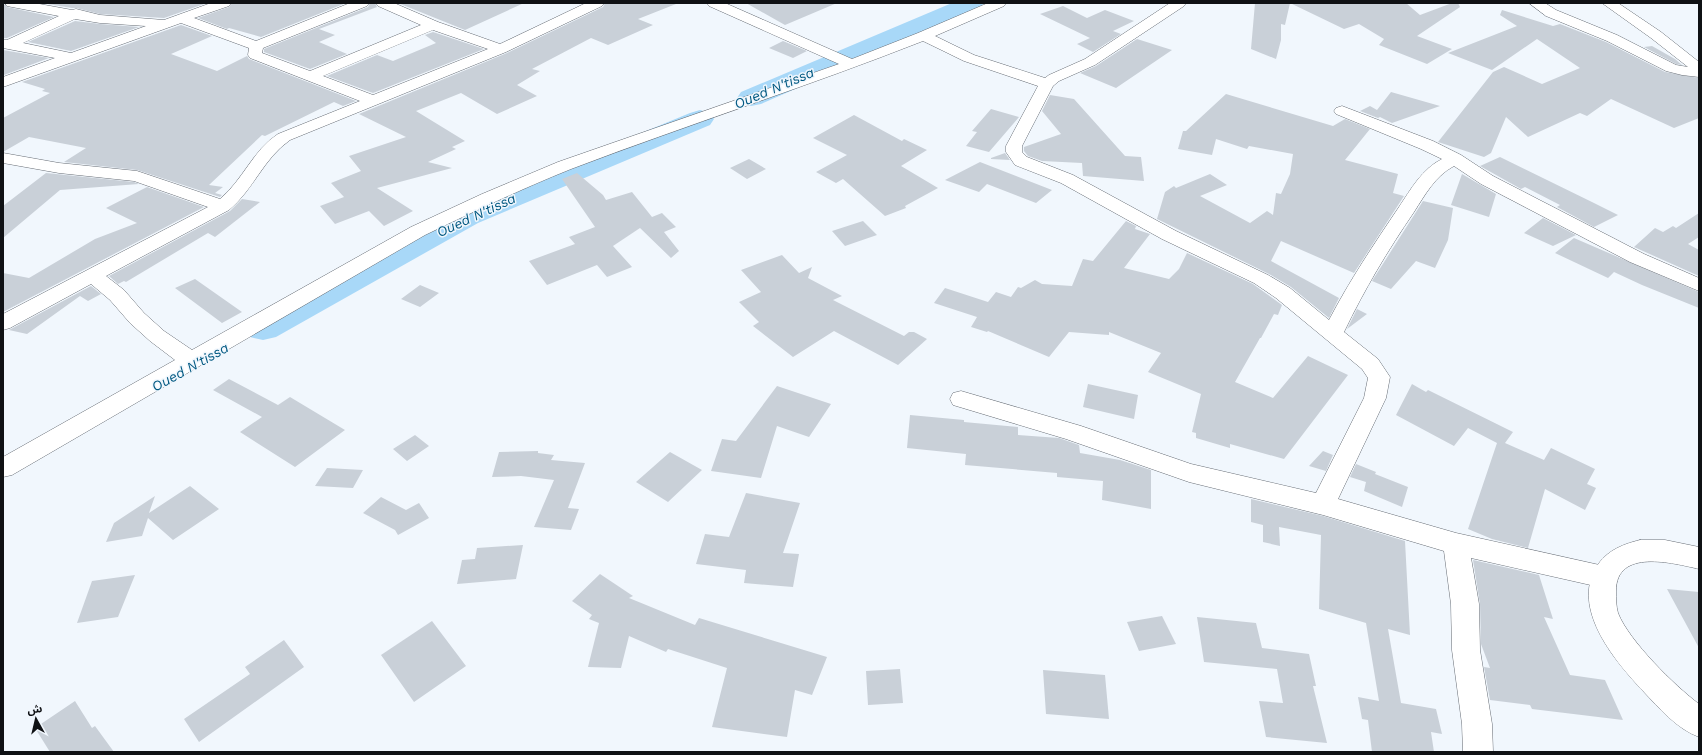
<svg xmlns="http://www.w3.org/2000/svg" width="1702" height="755" font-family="'Work Sans','Noto Sans Arabic',sans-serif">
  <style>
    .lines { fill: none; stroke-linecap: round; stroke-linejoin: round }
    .river { fill: #a8d8f8; fill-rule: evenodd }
    .building { fill: #c9d0d8 }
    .minor-casing { stroke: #676d75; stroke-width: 1 }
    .secondary-casing { stroke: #676d75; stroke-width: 1 }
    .minor { fill: #fff; fill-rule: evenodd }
    .secondary { fill: #fff; fill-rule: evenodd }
    .labels { text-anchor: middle; stroke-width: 3; stroke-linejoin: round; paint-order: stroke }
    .water-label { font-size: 14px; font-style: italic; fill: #005881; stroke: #f1f7fd }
  </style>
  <rect width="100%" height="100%" fill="#f1f7fd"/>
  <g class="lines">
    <path class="river" d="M952 3H984L980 8 761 104 751 106 741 104 737 98 741 92Z
      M700 110 710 113 714 119 710 125 478 223 276 337 263 340 250 337 245 328 250 319 456 209 690 113Z"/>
  </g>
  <path class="building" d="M3 3 7 7 54 17 7 38H3Z
    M42 3H207L164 18 100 14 76 8H72Z
    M232 3H346L261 37 229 28 227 29 198 18 229 7Z
    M370 3H375L377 7 319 29 335 35 319 42 347 54 310 69 264 52V49L368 7Z
    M398 3H524L465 30Z
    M605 3 676 4 638 19 653 25 608 45 591 38 532 69 540 71 517 85 537 96 497 114 461 93 416 111 465 141 452 147 456 149 428 162 452 168 377 188 413 211 384 226 369 211 335 224 320 206 344 197 331 183 361 171 349 156 406 137 359 114 507 53 603 7Z
    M746 3H837L785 25Z
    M1255 3H1290L1285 25 1281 24V40L1276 59 1251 49Z
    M1290 3H1406L1420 15 1452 3H1458L1460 7 1417 36 1452 49 1427 64 1379 45 1384 39 1359 24 1344 29Z
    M1063 6 1087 18 1105 10 1134 21 1113 31 1121 34 1093 52 1077 44 1090 38 1040 14Z
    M1502 10 1553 26 1560 24 1606 42 1665 72 1699 78V118L1674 128 1611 99 1587 116 1580 113 1528 137 1506 117 1491 153 1484 157 1438 142 1493 72 1504 67 1542 84 1580 68 1537 39 1492 70 1448 53 1517 26 1500 15Z
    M75 21 100 24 139 27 71 51 28 42Z
    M181 25 212 36 171 54 217 71 247 56 249 59 356 101 343 106 334 102 265 136 262 135 209 185 223 187 215 193 222 195 220 197 137 170 64 162 86 148 29 137 3 152V118L50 93 42 91 45 89 22 82Z
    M433 32 484 49 373 93 327 76 377 55 393 61 436 43 425 35Z
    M1137 39 1172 50 1116 88 1080 73 1096 66Z
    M783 41 807 51 793 58 769 48Z
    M1652 46 1675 59 1682 65 1676 64 1644 47Z
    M3 50 49 58 4 75Z
    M1391 92 1440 106 1392 123 1380 117 1378 118 1360 111 1370 106 1377 110Z
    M1226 94 1333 126 1345 119 1370 129 1345 160 1398 174 1393 193 1404 196 1354 273 1281 241 1271 261 1339 298 1329 318 1291 287 1269 274 1157 219 1165 192 1174 186 1176 188 1210 174 1227 185 1200 196 1250 223 1267 211 1273 215 1276 193 1281 194 1290 174 1293 154 1249 146 1247 149 1216 139 1212 155 1178 149 1183 131H1186Z
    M1050 95 1074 99 1125 156 1141 157 1144 181 1083 176 1082 163 1042 161 1028 156 1024 151V147L1061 134 1042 111Z
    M991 109 1019 117 989 152 966 146 977 132 972 131Z
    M854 115 902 141 904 139 927 150 901 166 938 188 905 206 906 208 885 216 843 179 836 183 816 172 847 155 813 138Z
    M1005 153 1010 160 991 159V158Z
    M1500 157 1594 203 1618 215 1594 227 1557 207 1560 205 1525 187 1521 189 1480 166Z
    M749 159 766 169 747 179 730 168Z
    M980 162 1052 190 1036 203 987 184 979 192 945 180Z
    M46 173 134 182 139 184 60 190 3 238V206Z
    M577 173 603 195 606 200 632 192 652 217 662 213 676 227 664 232 679 251 671 258 640 228 613 246 632 267 607 277 597 265 547 285 529 261 575 244 569 237 595 227 562 179Z
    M1462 174 1496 194 1489 217 1451 205Z
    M147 187 204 207 3 312V273L29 278 95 239 137 223 106 208Z
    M242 199 260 202 215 237 208 233 126 282 124 281 118 284 109 276 230 211Z
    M1423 201 1453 208 1448 240 1435 268 1416 261 1391 289 1372 281Z
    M1699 213V237L1688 244 1699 250V276L1634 247 1655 228 1663 232 1673 226 1676 228Z
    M1543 218 1576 235 1553 246 1524 233Z
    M863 221 877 235 845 246 832 231Z
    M1126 221 1136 226 1135 229 1150 234 1124 268 1169 279 1179 269 1187 253 1253 284 1282 305 1278 315 1274 314 1261 338H1260L1235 382 1273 398 1308 356 1348 375 1284 459 1230 444V448L1196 438V433L1192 432 1201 394 1148 372 1161 353 1109 332V335L1069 332 1049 357 988 331 987 332 971 327 977 317 934 303 945 288 988 302 996 292 1011 297 1018 287 1021 288 1035 280 1042 284 1072 286 1083 259 1093 261Z
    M1574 238 1699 292V308L1642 285 1614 272 1608 278 1555 253Z
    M782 255 799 273 812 267 808 278 842 296 833 300 904 336 909 332H914L927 339 898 365 834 331 793 357 753 326 759 322 739 302 761 292 741 270Z
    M195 279 242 312 222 323 175 288Z
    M420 285 439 293 420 307 401 299Z
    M91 286 101 294 88 301 80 296 27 334 9 330Z
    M1357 309 1367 314 1347 329Z
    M229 379 278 405 290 397 345 430 295 467 240 432 262 417 213 390Z
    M1088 384 1138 395 1134 419 1083 407Z
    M1412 384 1426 392 1428 390 1513 432 1505 443 1544 460 1551 448 1595 469 1587 484 1596 488 1585 510 1545 489 1528 548 1492 539 1468 529 1497 443 1468 428 1454 446 1396 415Z
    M777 386 831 404 809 437 777 426 761 478 711 471 722 439 736 441Z
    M910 415 964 420V422L1018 427V435L1059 438 1079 445 1080 453 1120 460 1151 470V509L1102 500 1103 481 1057 477V473L965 465 966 454 907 448Z
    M415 435 429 446 407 461 393 449Z
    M538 451V453L554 455 551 460 585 463 568 508 579 509 571 530 534 527 554 480 521 476 492 477 499 452Z
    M1323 451 1333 455 1326 471 1309 466Z
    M670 452 702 470 668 502 636 482Z
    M1356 464 1376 472 1375 474 1408 487 1402 507 1364 491 1366 482 1350 477Z
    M327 468 363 470 353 488 315 486Z
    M190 486 219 509 173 540 148 518 142 536 106 542 114 523 155 496 149 513Z
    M746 493 800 503 783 553 799 554 793 587 744 583 746 570 696 564 705 534 729 537Z
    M381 497 406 510 419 503 429 518 398 535 395 530 363 513Z
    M1251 499 1323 516 1405 541 1410 635 1388 629 1401 703 1436 709 1442 734 1431 732 1434 752H1372L1368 720 1362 719 1358 697 1379 701 1366 623 1319 609 1321 535 1279 527 1280 546 1263 542V525L1251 522Z
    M523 545 516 579 457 584 462 560 475 559 477 548Z
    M1473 560 1539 575 1553 619 1544 617 1570 675 1605 680 1623 720 1532 709 1530 705 1490 700 1484 667 1490 668 1481 644 1480 604Z
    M600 574 633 596 629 598 695 625 699 618 827 657 812 695 795 690 787 737 712 727 727 668 668 649 666 652 629 636 621 668 588 667 599 623 589 619 592 615 572 601Z
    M135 575 118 617 77 623 92 581Z
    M1667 589 1699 592V648Z
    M1162 616 1176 644 1139 651 1127 622Z
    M1197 617 1256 623 1262 648 1309 654 1316 686H1313L1327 743 1266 737 1259 701 1283 703 1277 669 1204 662Z
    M432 621 466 666 414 702 381 655Z
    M284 640 304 667 199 742 184 719 250 674 245 667Z
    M900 669 903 703 868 705 866 671Z
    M1043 670 1105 675 1109 719 1046 714Z
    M75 701 92 728 95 726 114 752H50L35 728Z"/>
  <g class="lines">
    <defs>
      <path id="minor" d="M5 3H34L72 10 76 9 100 15 164 20 211 3H231L229 6 194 18 256 41 350 3H369L367 6 263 48 262 53 310 71 421 25 378 6 376 3H394L438 22 500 44 586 3H604L602 6 506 52 290 140C263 159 254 189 229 210L106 276 124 290 144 313 164 331 192 350 411 227 482 194 558 162 839 64 709 6 707 3H725L852 59 918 33 988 3H1006L1004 6 935 36 974 55 1045 78 1049 75 1085 59 1170 3H1186L1184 6 1095 65 1059 81 1053 86 1022 146V152L1027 157 1073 175 1176 231 1268 275 1290 288 1329 320C1350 280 1374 244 1399 207 1411 189 1422 169 1442 159L1421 149 1336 114 1334 111 1336 108 1342 106 1433 141 1461 155 1493 176 1644 254 1699 278V291L1630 262 1481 184 1454 166C1435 176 1425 195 1414 212 1388 250 1364 290 1344 332L1378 359 1390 377 1386 398 1338 499 1456 533 1604 566 1613 569 1617 577 1613 585 1604 588 1471 558 1479 604 1480 650 1492 724 1493 752H1463L1462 724 1452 650 1451 604 1444 551 1323 515 1189 482 1066 439 953 405 950 399 953 393 961 391 1081 426 1191 464 1316 493 1364 398 1368 378 1362 369 1276 298 1254 283 1162 239 1061 183 1015 165 1006 152V146L1038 86 964 61 923 41C806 87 687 125 571 169 521 189 473 212 425 235L12 475 3 477V457L175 360 150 341 130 323 110 300 91 284 10 328 3 330V314L208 207 134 181 59 173 3 163V153L59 163 137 171 220 199C243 180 253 150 278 134L360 101 250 58 248 55 249 48 181 23 3 87V77L55 58 3 48V40H7L59 16 12 7 7 6ZM75 19 100 23 146 26 71 53 23 43ZM433 30 488 49 373 95 323 76Z
        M1529 3H1545L1556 10 1617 35 1676 65 1688 67 1651 38 1602 3H1618L1661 32 1699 62V77L1682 75 1666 71 1607 41 1546 16Z"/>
      <path id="secondary" d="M1640 540H1665L1699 547V569C1673 563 1616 548 1616 591 1616 598 1616 606 1618 613 1629 641 1675 686 1699 704V737C1677 729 1659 708 1643 691 1616 662 1574 613 1594 571 1604 552 1620 545 1640 540Z"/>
    </defs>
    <use href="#minor" class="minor-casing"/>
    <use href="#secondary" class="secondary-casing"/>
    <use href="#minor" class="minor"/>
    <use href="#secondary" class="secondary"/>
  </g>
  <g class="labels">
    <g class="water-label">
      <text transform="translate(774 88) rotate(-23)" y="5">Oued N'tissa</text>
      <text transform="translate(476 215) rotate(-25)" y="5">Oued N'tissa</text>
      <text transform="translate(190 367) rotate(-29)" y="5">Oued N'tissa</text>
    </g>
  </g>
  <rect width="1702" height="755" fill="none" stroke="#0f1114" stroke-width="8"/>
  <g transform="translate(36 719) rotate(352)" stroke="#f1f7fd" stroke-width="3" paint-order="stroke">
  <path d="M0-3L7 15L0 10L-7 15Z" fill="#0f1114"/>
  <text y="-6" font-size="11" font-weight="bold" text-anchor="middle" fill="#0f1114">ش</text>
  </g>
</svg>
